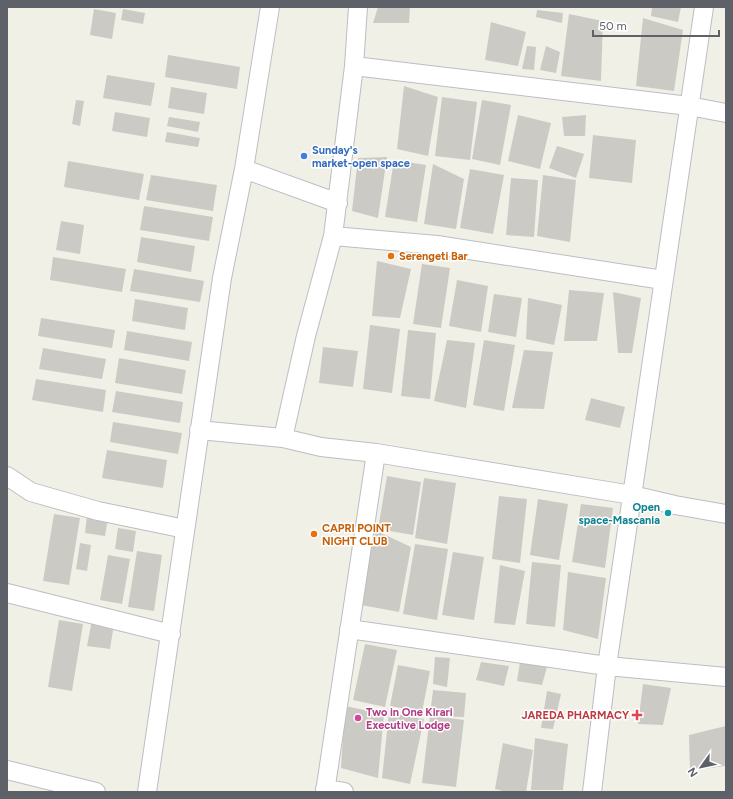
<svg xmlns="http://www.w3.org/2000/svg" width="733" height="799" font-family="Figtree,sans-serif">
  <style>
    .building { fill: #cccac4 }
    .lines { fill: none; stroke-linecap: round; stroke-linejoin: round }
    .street-casing { stroke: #bbbec3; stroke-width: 20 }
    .street { stroke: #fff; stroke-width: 18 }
    .shop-dot { fill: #3f7fe0; stroke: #fff; stroke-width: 1.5 }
    .food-dot { fill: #e8710a; stroke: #fff; stroke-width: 1.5 }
    .culture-dot { fill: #0f9aa8; stroke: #fff; stroke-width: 1.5 }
    .health-dot { fill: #e0444e; stroke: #fff; stroke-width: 1.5 }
    .hotel-dot { fill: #d1479c; stroke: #fff; stroke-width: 1.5 }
    .labels { text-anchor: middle; stroke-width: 3; stroke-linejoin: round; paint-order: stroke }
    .shop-label { font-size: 11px; font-weight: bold; fill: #366cbe; stroke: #fff; text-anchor: start }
    .food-label { font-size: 11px; font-weight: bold; fill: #c56008; stroke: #fff; text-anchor: start }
    .culture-label { font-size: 11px; font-weight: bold; fill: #0d838f; stroke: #fff; text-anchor: end }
    .hotel-label { font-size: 11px; font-weight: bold; fill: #b23c85; stroke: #fff; text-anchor: start }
    .health-label { font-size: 11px; font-weight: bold; fill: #be3a42; stroke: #fff; text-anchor: end }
  </style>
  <rect width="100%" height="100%" fill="#f1f0e7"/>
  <path class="building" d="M378 7H410L409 23H373Z
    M652 7H681L678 22 651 16Z
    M94 9 116 13 112 39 90 35Z
    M123 9 145 13 143 24 121 20Z
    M537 10 563 13 562 23 536 17Z
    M569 14 603 21 601 81 561 76Z
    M643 18 683 30 674 91 636 86Z
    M491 22 526 32 518 66 485 60Z
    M527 46 536 47 534 70 522 69Z
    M546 46 560 52 556 73 540 70Z
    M168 55 240 67 237 89 165 77Z
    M107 75 155 83 151 106 103 98Z
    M404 86 438 97 428 156 397 149Z
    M171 87 207 93 204 114 168 108Z
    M442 97 477 102 470 160 435 156Z
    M76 100 84 101 80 126 72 124Z
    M482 100 511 105 500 165 472 159Z
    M115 112 150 118 147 137 112 131Z
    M518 115 551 123 540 169 508 161Z
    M586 115 585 136H564L562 117Z
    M169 117 200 122 198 132 167 126Z
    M167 132 200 138 198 147 165 142Z
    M593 135 636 140 632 183 589 178Z
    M557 146 584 154 576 178 549 168Z
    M387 157 378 218 352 211 358 158Z
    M394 160 426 165 417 222 385 217Z
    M68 161 144 174 139 200 64 187Z
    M433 164 464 179 456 229 424 224Z
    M470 169 504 175 493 234 460 228Z
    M151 175 217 185 213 211 146 200Z
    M543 175 576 180 570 242 537 236Z
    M511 178 538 180 534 237 506 235Z
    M144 206 213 217 209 241 140 230Z
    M61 221 84 225 80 254 56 250Z
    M141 237 195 246 191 272 137 262Z
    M53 257 126 269 122 292 50 280Z
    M377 261 411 269 400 318 372 316Z
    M422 264 450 268 441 328 413 324Z
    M134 269 204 281 200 302 130 291Z
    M457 280 488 286 481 332 449 326Z
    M569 290 604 293 597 341H564Z
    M613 292 641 298 632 353H618Z
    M494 294 522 298 516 337 488 332Z
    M528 298 562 305 554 345 526 339Z
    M135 299 188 308 185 330 132 321Z
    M41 318 115 330 112 348 38 336Z
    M370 325 400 329 392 393 363 389Z
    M408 330 436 333 430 399 401 396Z
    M127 331 192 342 189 361 124 350Z
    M447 340 475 343 466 408 434 401Z
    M484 340 515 345 504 411 473 405Z
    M323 347 358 351 353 387 319 383Z
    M43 348 106 359 102 379 39 369Z
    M524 350 553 352 544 409 512 408Z
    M119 358 186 370 182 394 115 383Z
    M36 379 106 390 103 412 32 400Z
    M116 391 183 402 180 423 112 412Z
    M591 398 625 407 620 428 585 420Z
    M113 422 182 433 178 454 110 442Z
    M107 450 167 460 163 488 102 478Z
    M387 476 421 482 413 535 378 529Z
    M424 478 456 483 447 544 415 538Z
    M499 496 527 499 520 563 492 559Z
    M538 499 568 504 559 560 530 555Z
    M581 504 613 508 605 568 572 562Z
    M54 514 80 518 69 585 43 581Z
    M87 515 108 518 105 536 85 533Z
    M118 528 136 531 133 552 115 549Z
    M375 530 411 547 399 612 361 605Z
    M80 543 91 545 87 571 76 569Z
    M415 544 448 549 437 620 403 614Z
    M137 551 162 555 154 611 128 607Z
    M453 552 484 557 474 620 442 615Z
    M108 555 130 559 122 604 100 600Z
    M532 562 561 565 555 627 526 624Z
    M500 565 525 571 515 625 494 623Z
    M568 572 606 578 598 639 563 630Z
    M59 620 83 624 72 691 48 687Z
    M92 620 114 624 110 649 87 646Z
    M365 644 397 650 385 707 353 700Z
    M435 657 450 658 447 687 433 684Z
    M481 662 509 666 504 686 476 680Z
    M520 662 547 667 542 685 517 681Z
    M398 665 430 671 422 712 390 706Z
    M643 684 671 688 663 725 638 724Z
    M433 690 466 693 464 717 433 716 464 720 456 787 422 783Z
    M547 691 561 694 553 729 541 728Z
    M345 706 384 714 378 778 341 768Z
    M389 713 424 719 410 784 382 778Z
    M726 726 725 766 690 771 689 735Z
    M535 738 568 744 563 790H531Z
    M503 743 533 750 526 792H507L495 789Z"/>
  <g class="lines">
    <defs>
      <path id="street" d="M354 66 689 106 726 113
        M244 169 338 203
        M333 236 437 245 663 280
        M199 430 283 438 321 447 376 453 632 495 675 505 726 514
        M283 438 306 336 333 236 354 66 358 7
        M7 476 31 492 98 511 185 529
        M7 593 171 634
        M349 629 607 666 726 677
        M7 770 96 792
        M325 789 344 792
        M147 792 222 278 244 169 270 7
        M325 792 376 453
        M592 792 607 666 704 7"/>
    </defs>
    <use href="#street" class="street-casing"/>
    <use href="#street" class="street"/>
  </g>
  <circle class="shop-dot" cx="304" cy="156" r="4"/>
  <g class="food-dot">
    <circle cx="391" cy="256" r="4"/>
    <circle cx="314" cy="534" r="4"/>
  </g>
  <circle class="culture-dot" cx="668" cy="513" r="4"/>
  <path class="health-dot" d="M635 709h4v4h4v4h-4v4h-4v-4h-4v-4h4z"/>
  <circle class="hotel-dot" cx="358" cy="718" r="4"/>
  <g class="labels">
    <g class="shop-label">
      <text x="312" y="154">Sunday's<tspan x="312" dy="13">market-open space</tspan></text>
    </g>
    <g class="food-label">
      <text x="399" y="260">Serengeti Bar</text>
      <text x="322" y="532">CAPRI POINT<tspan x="322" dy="13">NIGHT CLUB</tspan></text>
    </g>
    <g class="culture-label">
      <text x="660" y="511">Open<tspan x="660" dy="13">space-Mascania</tspan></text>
    </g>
    <g class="hotel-label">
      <text x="366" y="716">Two in One Kirari<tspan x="366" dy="13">Executive Lodge</tspan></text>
    </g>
    <g class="health-label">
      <text x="629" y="719">JAREDA PHARMACY</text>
    </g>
  </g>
  <rect width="733" height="799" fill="none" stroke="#5e6168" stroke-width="16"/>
  <g transform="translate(701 767) rotate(237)" stroke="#ffffff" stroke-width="3" paint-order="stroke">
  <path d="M0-3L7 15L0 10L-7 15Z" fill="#5e6168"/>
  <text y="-6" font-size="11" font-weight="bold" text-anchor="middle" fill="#5e6168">N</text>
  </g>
  <path d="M593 30v6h126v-6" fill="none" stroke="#5e6168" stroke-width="2"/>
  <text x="599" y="30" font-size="12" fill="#5e6168" stroke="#ffffff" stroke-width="3" paint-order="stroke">50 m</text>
</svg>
